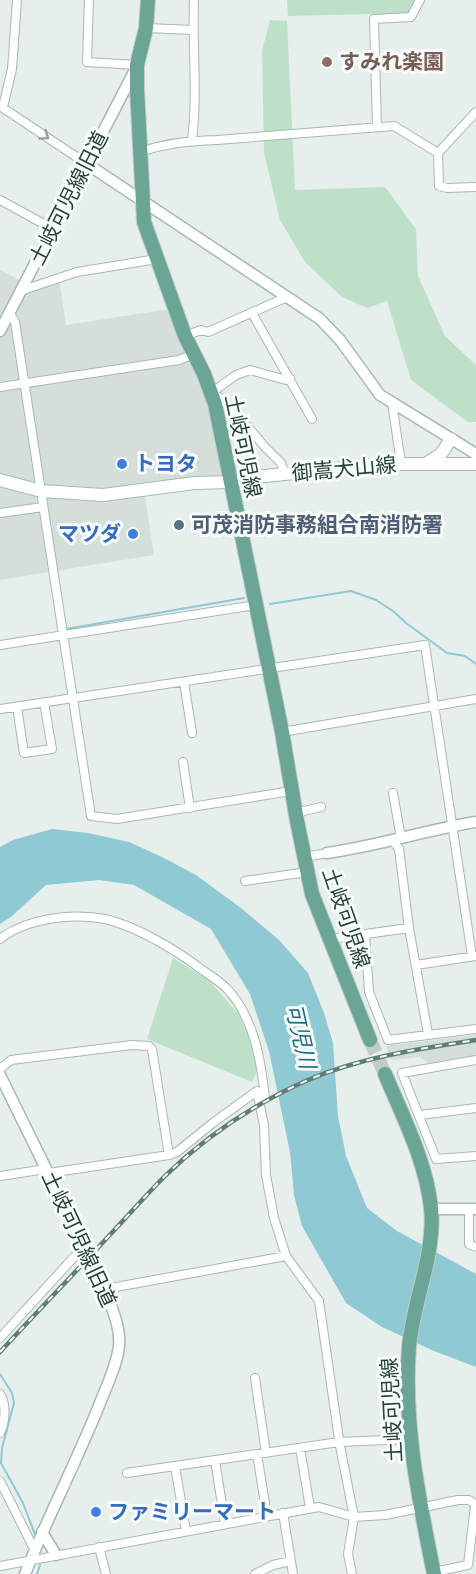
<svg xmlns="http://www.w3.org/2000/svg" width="476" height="1574" font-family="Raleway,'Noto Sans JP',sans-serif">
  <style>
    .built { fill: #d4dfda }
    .green { fill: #bfe0c8 }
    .water { fill: #8ec9d4 }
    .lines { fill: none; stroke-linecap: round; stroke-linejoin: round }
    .stream { stroke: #8ec9d4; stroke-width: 2 }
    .primary-tunnel { stroke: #bfccc8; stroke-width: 14; stroke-dasharray: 14 7; stroke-linecap: butt }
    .minor-casing { stroke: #a8b8b2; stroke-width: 10 }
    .tertiary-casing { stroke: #a8b8b2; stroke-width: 13 }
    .secondary-casing { stroke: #a4bbb3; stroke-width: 14 }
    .primary-casing { stroke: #c2cac8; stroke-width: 16 }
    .minor { stroke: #fff; stroke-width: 8 }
    .tertiary { stroke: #fff; stroke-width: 10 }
    .secondary { stroke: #fff; stroke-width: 12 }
    .primary { stroke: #6aa596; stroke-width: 14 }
    .rail-casing { stroke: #5f7d75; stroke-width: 4.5 }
    .rail { stroke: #f7fbf9; stroke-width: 2; stroke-dasharray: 7; stroke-linecap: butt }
    .oneway { stroke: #92a09c }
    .education-dot { fill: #8d6e63; stroke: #f7fbf9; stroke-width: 2 }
    .shop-dot { fill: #3f7fe0; stroke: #f7fbf9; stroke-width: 2 }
    .service-dot { fill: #5c6f8a; stroke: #f7fbf9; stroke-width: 2 }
    .labels { text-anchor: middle; stroke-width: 6; stroke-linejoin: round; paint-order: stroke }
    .education-label { font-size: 21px; font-weight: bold; fill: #785e54; stroke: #f7fbf9; text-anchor: start }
    .street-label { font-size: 21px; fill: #24423a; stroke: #f7fbf9 }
    .shop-label { font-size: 21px; font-weight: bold; fill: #366cbe; stroke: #f7fbf9; text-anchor: start }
    .service-label { font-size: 21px; font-weight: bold; fill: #4e5e75; stroke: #f7fbf9; text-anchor: start }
    .water-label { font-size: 22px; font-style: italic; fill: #1c6f80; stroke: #f7fbf9 }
  </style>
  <rect width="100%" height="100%" fill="#e6efeb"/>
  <path class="built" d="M0 270 25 283 21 290 59 278 66 325 176 308 204 374 230 482 144 490 154 555 0 580Z
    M476 1035V1056L429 1063 420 1057 391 1060 386 1046Z"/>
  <path class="green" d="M287 0H420L414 13 288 16Z
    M270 20 287 21 295 190 385 187 416 229 418 276 445 336 476 365V422H468L411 380 387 301 367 308 342 297 305 262 280 220 264 153 262 51Z
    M173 958 209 980 238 1014 253 1043 258 1070 252 1082 147 1039Z"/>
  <path class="water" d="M52 829 88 833 129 842 162 857 196 875 241 908 279 940 308 973 324 1013 333 1043 338 1116 346 1156 367 1208 397 1231 476 1274V1367L434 1351 382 1327 346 1303 302 1226 294 1195 290 1152 269 1051 250 994 211 929 134 885 99 880 46 885 11 917 0 924V847L13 840Z"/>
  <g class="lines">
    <path class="stream" d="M270 604 351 591 376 600 393 611 406 623 447 653 465 656 476 664
      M66 629 244 598
      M0 1374 12 1393 14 1403 2 1448 1 1463 23 1503 36 1537
      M37 1574 40 1565"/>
    <path class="primary-tunnel" d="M370 1040 385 1074"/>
    <defs>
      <path id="minor" d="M89 0 87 62 137 65
        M146 28 193 30
        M0 106 87 164
        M3 107 12 69 17 0
        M476 112 438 153 439 186 447 188 476 187
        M377 127 374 19 411 17 420 0
        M192 140C198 92 192 47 194 0
        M140 152C167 143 188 141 217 140L394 126 438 153
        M0 200 53 229
        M20 291 77 272 157 259
        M9 312 15 322 91 816 117 819 291 791
        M252 313 312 419
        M185 336 201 330 208 332 287 297
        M0 387 179 360 194 354
        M392 403 401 463
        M285 474 281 463 265 447 236 413 219 397 211 393 236 375 250 370 286 380 290 378
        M0 513 43 507
        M0 645 256 605
        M184 682 192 733
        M17 707 24 753 52 749 44 702
        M0 709 425 645 472 956
        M282 732 476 699
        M183 762 190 808
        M393 793 401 838
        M295 813 321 807
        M393 841 399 849 409 928 428 1034
        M304 857 327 853
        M245 881 307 872
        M365 935 369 992 388 1040 476 1029
        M0 939C27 918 72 913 105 919 136 926 176 950 201 969 211 976 223 983 230 992 255 1022 261 1061 265 1098
        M330 939 409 928
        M416 965 475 956
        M476 1060 402 1073 436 1159 476 1156
        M0 1069 11 1060 132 1045 149 1046 152 1049 169 1155 49 1173
        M420 1115 476 1108
        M169 1155 177 1152 214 1122 257 1091 264 1125 266 1175 274 1218 286 1256
        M0 1176 46 1169
        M469 1209V1244L476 1247
        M105 1289 286 1256 319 1301 340 1446 354 1517 348 1554 352 1574
        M0 1338 84 1246
        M255 1378 266 1453
        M0 1394C7 1405 5 1422 0 1433
        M300 1448 310 1508
        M257 1454 267 1516
        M215 1460 225 1524
        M175 1466 186 1531
        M127 1473 339 1442 411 1439
        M0 1481 34 1549
        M283 1513 293 1574
        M99 1547 106 1574
        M0 1566 319 1507 354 1517 385 1515 458 1500H469L476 1505
        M434 1572 468 1565 475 1505
        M255 1574 273 1565 291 1561"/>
      <path id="tertiary" d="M87 164 320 319 340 340 380 395 476 454
        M0 331 136 68
        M327 853C378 846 426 830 476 822
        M0 1075 105 1289C111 1307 121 1327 119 1346 117 1365 107 1385 100 1403 77 1461 48 1516 25 1574
        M431 1209H476
        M42 1532 56 1555"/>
      <path id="secondary" d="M427 463 441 454 451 439
        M0 480 41 491 103 495 195 483 230 482 255 477 382 464H476"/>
      <path id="primary" d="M148 0 146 28 137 65V89L144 222 185 336 204 374 215 404 282 732 297 821 312 894 370 1040
        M385 1074C403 1117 426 1161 431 1208 436 1253 413 1301 409 1347 403 1423 419 1500 434 1574"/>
    </defs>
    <use href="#minor" class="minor-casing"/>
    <use href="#tertiary" class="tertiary-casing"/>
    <use href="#secondary" class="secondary-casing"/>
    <use href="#primary" class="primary-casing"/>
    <use href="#minor" class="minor"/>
    <use href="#tertiary" class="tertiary"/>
    <use href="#secondary" class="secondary"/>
    <use href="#primary" class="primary"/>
    <defs>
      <path id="rail" d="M0 1352C35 1314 71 1277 106 1239 126 1218 145 1196 165 1176 206 1136 256 1103 308 1080 362 1057 418 1049 476 1040"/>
    </defs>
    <use href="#rail" class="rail-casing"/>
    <use href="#rail" class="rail"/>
  </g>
  <defs><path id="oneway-chevron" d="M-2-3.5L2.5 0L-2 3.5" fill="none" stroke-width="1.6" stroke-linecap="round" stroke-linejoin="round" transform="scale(1.5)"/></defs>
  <use class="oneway" href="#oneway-chevron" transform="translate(45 136) rotate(34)"/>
  <circle class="education-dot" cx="327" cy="62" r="6"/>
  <g class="shop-dot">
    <circle cx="122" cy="464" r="6"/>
    <circle cx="133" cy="534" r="6"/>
    <circle cx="96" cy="1512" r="6"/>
  </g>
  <circle class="service-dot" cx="179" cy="525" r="6"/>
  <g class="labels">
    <g class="education-label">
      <text x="339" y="69">すみれ楽園</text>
    </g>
    <g class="street-label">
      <text transform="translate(69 198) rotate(-63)" y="7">土岐可児線旧道</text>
      <text transform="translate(243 446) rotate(78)" y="7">土岐可児線</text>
      <text transform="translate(344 469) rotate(-5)" y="7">御嵩犬山線</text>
      <text transform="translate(346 918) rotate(71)" y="7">土岐可児線</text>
      <text transform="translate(79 1239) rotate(65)" y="7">土岐可児線旧道</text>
      <text transform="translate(392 1410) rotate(-93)" y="7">土岐可児線</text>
    </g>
    <g class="shop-label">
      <text x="134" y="471">トヨタ</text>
      <text x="121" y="541" text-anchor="end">マツダ</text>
      <text x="108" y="1519">ファミリーマート</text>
    </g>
    <g class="service-label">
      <text x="191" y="532">可茂消防事務組合南消防署</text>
    </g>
    <g class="water-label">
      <text transform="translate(301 1036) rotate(77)" y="8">可児川</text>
    </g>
  </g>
</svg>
